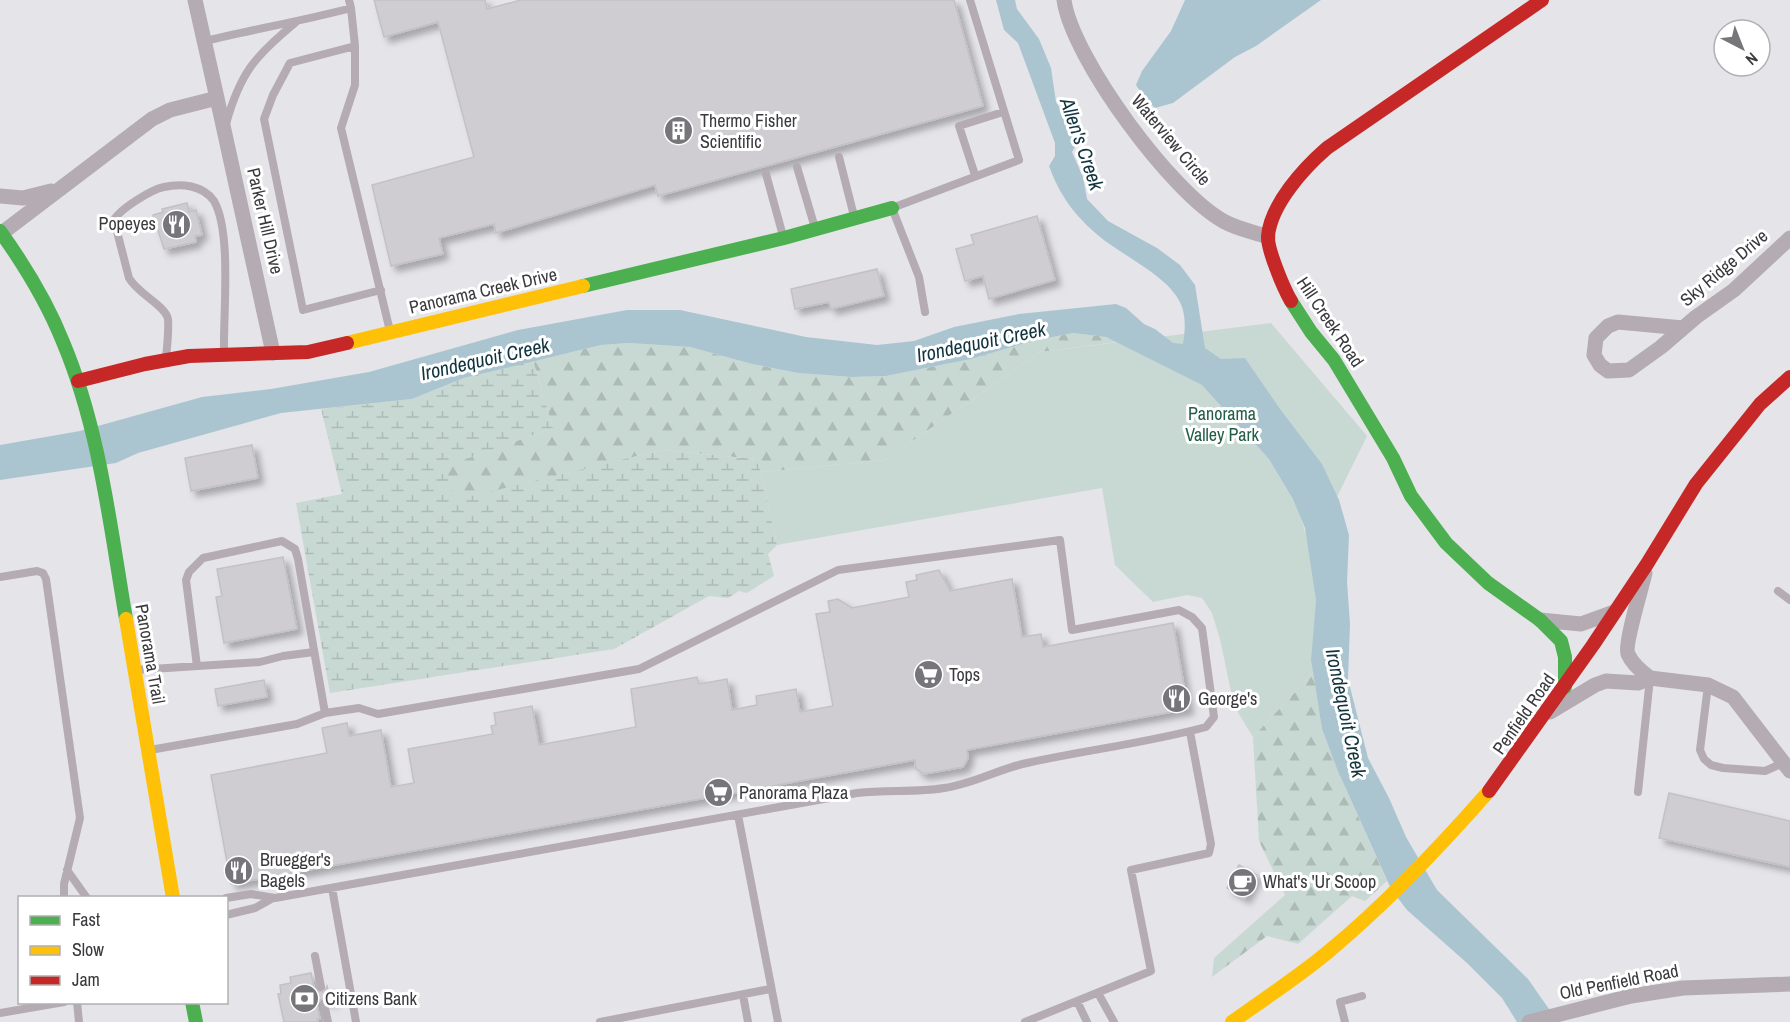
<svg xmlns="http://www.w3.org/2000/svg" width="1790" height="1022" font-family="'Archivo Narrow',sans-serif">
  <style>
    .green { fill: #c8d9d3 }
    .forest { fill: url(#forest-firs) }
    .wetland { fill: url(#wetland-marsh) }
    .water { fill: #abc5d0 }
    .building { fill: #cfcdd1; stroke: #c3c1c4; stroke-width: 1.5; filter: url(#shadow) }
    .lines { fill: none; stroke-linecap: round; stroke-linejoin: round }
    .lane { stroke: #b5abb2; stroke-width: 8 }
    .street { stroke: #b5abb2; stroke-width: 15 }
    .fast { stroke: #4caf50; stroke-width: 14 }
    .slow { stroke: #ffc107; stroke-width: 14 }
    .jam { stroke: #c62828; stroke-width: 14 }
    .labels { text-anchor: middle; stroke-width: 6; stroke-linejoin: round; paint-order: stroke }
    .poi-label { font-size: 18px; fill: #3a3a3e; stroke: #fff; text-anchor: start }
    .street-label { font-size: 18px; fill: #3a3a3e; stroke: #fff }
    .park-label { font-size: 18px; fill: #225d45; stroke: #fff }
    .water-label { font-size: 20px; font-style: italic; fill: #10333e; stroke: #fff }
  </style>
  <defs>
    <pattern id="forest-firs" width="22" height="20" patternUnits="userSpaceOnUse" patternTransform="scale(1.5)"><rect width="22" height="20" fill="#c8d9d3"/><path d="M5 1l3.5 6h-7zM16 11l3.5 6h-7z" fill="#adbbb6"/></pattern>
    <pattern id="wetland-marsh" width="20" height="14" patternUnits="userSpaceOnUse" patternTransform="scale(1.5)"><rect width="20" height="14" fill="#c8d9d3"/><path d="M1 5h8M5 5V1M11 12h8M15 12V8" fill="none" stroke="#adbbb6"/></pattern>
    <filter id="shadow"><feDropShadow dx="5.5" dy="5.5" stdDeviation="3" flood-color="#0004"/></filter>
  </defs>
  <rect width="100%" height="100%" fill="#e4e4e9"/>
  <path class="green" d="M1271 323 1367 436 1333 505 1298 510C1307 533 1317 577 1316 602 1315 626 1310 649 1313 673L1253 737 1234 706 1220 639 1212 613 1202 598 1187 595 1153 602 1115 565 1102 488 777 545 761 472 885 460 1040 352Z"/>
  <path class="forest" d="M1073 333 1106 337 1117 342 1040 352 885 460 761 472 755 459 662 450 455 501 443 467 553 428 533 361 601 345 629 343 690 347 752 364 798 373 851 377 886 376 971 359 1032 341Z
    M1313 673 1322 729 1337 769 1387 881 1365 901 1352 896 1298 944 1267 936 1212 977 1214 958 1285 895 1259 841 1253 737Z"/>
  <path class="wetland" d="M533 361 553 428 444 467 455 500 662 450 756 459 761 472 777 545 768 554 774 576 747 593 739 591 728 598 709 596 614 649 330 693 296 503 342 494 321 409 412 399 464 378Z"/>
  <path class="water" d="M996 0H1015L1017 9 1039 39 1051 68 1056 102 1075 132 1076 145 1072 152 1083 177 1087 199 1108 221 1157 248 1180 265 1195 285 1205 348 1221 359 1245 358 1280 409 1322 464 1339 500 1349 535 1347 582 1350 624 1348 679 1368 758 1389 798 1406 837 1437 890 1528 979 1558 1022H1517L1502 998 1467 963 1407 910 1391 889 1337 769 1322 729 1311 660 1316 600 1305 528 1293 499 1269 459 1202 385 1106 337 1073 333 1032 341 971 359 886 376 851 377 798 373 752 364 690 347 629 343 601 345 464 378 412 399 281 413 138 453 116 463 0 480V445L80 431 202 397 271 389 369 372 518 330 627 310H680L806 337 877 345 914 341 954 327 1019 314 1116 304 1126 308 1144 324 1155 329 1173 343 1183 344C1185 332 1186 319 1182 307 1172 277 1122 256 1099 236 1075 216 1060 196 1049 166L1055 156V143L1018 43 1004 30Z
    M1185 0H1321L1256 46 1235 57 1173 103 1155 108 1144 97 1136 85 1142 71 1171 31Z"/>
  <path class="building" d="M374 0H485L487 9 521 0H954L983 106 658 196 655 185 496 233 494 224 439 238 443 254 391 266 372 185 474 157 438 22 384 37Z
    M187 203 189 212 196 210 202 235 195 236 196 242 164 249 153 215 163 212 162 209Z
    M1037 216 1055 280 989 299 983 276 965 281 956 249 974 244 971 235Z
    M877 269 884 296 831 309 829 302 795 309 791 289Z
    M252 445 258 478 191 491 185 458Z
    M283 557 297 629 224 643 216 597 222 596 217 569Z
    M939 570 950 591 1012 579 1022 637 1041 634 1043 647 1173 623 1188 709 967 750 968 758 963 767 924 774 916 769 915 760 231 884 211 775 327 753 322 728 347 723 349 736 381 730 391 787 414 783 408 749 493 734 491 726 496 725 494 713 532 706 539 745 577 738 636 727 631 689 697 677 699 684 727 679 732 710 757 705 756 696 796 689 800 712 833 706 816 614 830 612 828 601 838 599 852 608 909 597 906 582 917 580 916 575Z
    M264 680 267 697 218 706 215 689Z
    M1669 793 1790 821V867L1659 838Z
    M1239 865 1257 875 1245 898 1227 888Z
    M311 973 314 988 317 991 324 992 327 986 331 1003 325 998 320 1000 317 1005 320 1019H317L318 1022H284L278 994H281L280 985 291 983 290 977Z"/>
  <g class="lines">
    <path class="lane" d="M351 8 355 46V85L341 128 390 331
      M205 41C254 29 303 21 351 8L349 0
      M355 46 290 63 273 95 264 119 303 310 381 290
      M226 124C240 73 255 56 295 23
      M839 157 854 216
      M797 167 815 228
      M766 174 783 236
      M975 175 959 126 1003 112
      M925 312 919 277 892 208 1019 160 970 0
      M166 358C167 346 169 332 168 319 166 306 138 294 129 278L114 220C120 209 152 189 164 187 181 183 203 185 214 201 232 232 223 315 224 352
      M0 577 37 571 43 573 46 579 80 818 64 884V898
      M1778 591 1790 600
      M197 666 186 580 189 572 203 558 282 541 295 549 298 559 325 713
      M136 670 260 662 283 656 314 652
      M1708 685 1700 750 1704 759 1711 765 1723 768 1765 771 1783 763
      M150 750 297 724 325 713 359 708 378 714 639 669 838 570 1060 540 1072 630 1179 610 1192 617 1202 628 1214 717 1206 727C1147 743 1086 750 1027 763 998 769 973 784 944 788 915 793 886 789 857 793L275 898 251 894 226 898
      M1638 792 1650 678
      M738 815 778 1022
      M67 870 87 898
      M332 888 356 1022
      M226 915 255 908 273 898
      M315 956 321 987
      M1098 993 1114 1022
      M743 995 748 1022
      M1077 1001 1087 1022
      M77 1002 79 1022
      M324 1004 328 1022
      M0 1013 64 1002
      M600 1022 770 989
      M1025 1022 1151 971 1131 870 1209 853 1211 844 1190 732
      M1345 1022 1340 1002 1362 996"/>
    <path class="street" d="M1064 0C1072 58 1173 195 1225 222 1238 229 1254 232 1268 237
      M217 98 273 353
      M0 196 23 198 51 191
      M2 233 152 119 170 110 217 98 195 0
      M1683 328 1618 322 1608 326 1596 338 1594 355 1600 365 1608 371 1629 370 1661 347 1696 317 1734 290 1790 238
      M1645 573C1642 587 1624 645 1628 654 1632 664 1642 672 1650 678
      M1540 620 1581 624 1614 612
      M1550 712 1595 685 1606 681 1638 683 1650 678 1708 685 1733 697 1790 771
      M1529 1022 1631 996 1683 988 1790 984"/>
    <path class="fast" d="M0 231C25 266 47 302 63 342 100 430 110 526 126 619
      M583 286 784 238 892 208
      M1291 301 1311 332 1334 360 1393 458 1411 496 1446 543 1488 583 1540 620 1561 641 1565 657V687
      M192 1002 196 1022"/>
    <path class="slow" d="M347 343 583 286
      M126 619 173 898
      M1232 1022C1264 999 1298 977 1328 952 1386 904 1439 848 1489 791"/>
    <path class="jam" d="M1291 301C1284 289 1267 249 1268 236 1271 204 1304 168 1327 148L1542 0
      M78 381 145 364 189 356 308 352 347 343
      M1489 791 1593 645 1647 564 1696 484 1760 404 1790 377"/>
  </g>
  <defs>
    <symbol id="building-disc" viewBox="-11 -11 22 22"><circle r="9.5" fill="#76767a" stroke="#fff"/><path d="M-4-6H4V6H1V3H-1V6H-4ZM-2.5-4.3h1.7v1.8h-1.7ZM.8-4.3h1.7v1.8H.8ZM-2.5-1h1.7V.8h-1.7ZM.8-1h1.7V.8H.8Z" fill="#fff"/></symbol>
    <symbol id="restaurant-disc" viewBox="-11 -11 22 22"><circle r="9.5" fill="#76767a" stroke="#fff"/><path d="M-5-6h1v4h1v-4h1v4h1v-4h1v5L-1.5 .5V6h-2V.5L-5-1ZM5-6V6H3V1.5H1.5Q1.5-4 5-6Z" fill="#fff"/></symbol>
    <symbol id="supermarket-disc" viewBox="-11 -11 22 22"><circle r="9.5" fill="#76767a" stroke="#fff"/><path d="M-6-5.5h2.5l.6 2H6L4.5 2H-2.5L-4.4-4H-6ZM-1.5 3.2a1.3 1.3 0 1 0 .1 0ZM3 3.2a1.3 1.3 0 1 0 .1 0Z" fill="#fff"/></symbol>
    <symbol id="cafe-disc" viewBox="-11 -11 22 22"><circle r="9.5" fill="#76767a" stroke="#fff"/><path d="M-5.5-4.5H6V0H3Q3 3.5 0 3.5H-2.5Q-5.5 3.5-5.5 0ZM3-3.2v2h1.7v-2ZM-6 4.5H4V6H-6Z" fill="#fff"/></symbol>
    <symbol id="bank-disc" viewBox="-11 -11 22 22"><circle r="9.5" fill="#76767a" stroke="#fff"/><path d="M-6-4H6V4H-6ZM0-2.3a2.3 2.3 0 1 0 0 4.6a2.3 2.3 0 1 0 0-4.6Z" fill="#fff"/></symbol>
  </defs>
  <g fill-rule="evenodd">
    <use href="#building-disc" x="662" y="114" width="33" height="33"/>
    <use href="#restaurant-disc" x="160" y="208" width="33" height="33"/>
    <use href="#supermarket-disc" x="912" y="658" width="33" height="33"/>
    <use href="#restaurant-disc" x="1160" y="682" width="33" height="33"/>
    <use href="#supermarket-disc" x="702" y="776" width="33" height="33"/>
    <use href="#restaurant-disc" x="222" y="854" width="33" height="33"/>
    <use href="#cafe-disc" x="1226" y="866" width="33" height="33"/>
    <use href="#bank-disc" x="288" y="982" width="33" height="33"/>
  </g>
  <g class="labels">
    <g class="poi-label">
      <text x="700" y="127">Thermo Fisher<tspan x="700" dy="21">Scientific</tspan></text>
      <text x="156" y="230" text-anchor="end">Popeyes</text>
      <text x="949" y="681">Tops</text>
      <text x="1198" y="705">George's</text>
      <text x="739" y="799">Panorama Plaza</text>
      <text x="260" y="866">Bruegger's<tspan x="260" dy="21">Bagels</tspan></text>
      <text x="1263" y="888">What's 'Ur Scoop</text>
      <text x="325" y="1005">Citizens Bank</text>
    </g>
    <g class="street-label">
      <text transform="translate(1171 140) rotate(50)" y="6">Waterview Circle</text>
      <text transform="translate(265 221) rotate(77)" y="6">Parker Hill Drive</text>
      <text transform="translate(1724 268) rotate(-40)" y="6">Sky Ridge Drive</text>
      <text transform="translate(483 291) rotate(-13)" y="6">Panorama Creek Drive</text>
      <text transform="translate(1330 322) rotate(56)" y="6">Hill Creek Road</text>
      <text transform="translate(150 654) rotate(80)" y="6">Panorama Trail</text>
      <text transform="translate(1524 714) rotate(-55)" y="6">Penfield Road</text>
      <text transform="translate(1619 982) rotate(-11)" y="6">Old Penfield Road</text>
    </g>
    <g class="park-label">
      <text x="1222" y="420">Panorama<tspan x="1222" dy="21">Valley Park</tspan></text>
    </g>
    <g class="water-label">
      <text transform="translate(1082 144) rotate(71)" y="7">Allen's Creek</text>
      <text transform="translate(981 342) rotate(-12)" y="7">Irondequoit Creek</text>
      <text transform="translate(485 359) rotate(-13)" y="7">Irondequoit Creek</text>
      <text transform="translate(1346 713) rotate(78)" y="7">Irondequoit Creek</text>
    </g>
  </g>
  <rect x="18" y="896" width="210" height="108" fill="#ffffff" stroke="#b0b0b2" stroke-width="1.5"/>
  <rect x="30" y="916" width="30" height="9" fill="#4caf50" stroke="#b0b0b2" stroke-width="1.5"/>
  <text x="72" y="926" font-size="18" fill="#3a3a3e">Fast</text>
  <rect x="30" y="946" width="30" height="9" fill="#ffc107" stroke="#b0b0b2" stroke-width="1.5"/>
  <text x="72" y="956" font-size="18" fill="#3a3a3e">Slow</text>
  <rect x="30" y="976" width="30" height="9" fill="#c62828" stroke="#b0b0b2" stroke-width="1.5"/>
  <text x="72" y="986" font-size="18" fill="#3a3a3e">Jam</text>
  <g transform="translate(1742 48) rotate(138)"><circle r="28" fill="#ffffff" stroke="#b0b0b2" stroke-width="1.5"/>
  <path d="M0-4.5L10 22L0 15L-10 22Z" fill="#76767a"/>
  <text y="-9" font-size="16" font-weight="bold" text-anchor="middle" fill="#3a3a3e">N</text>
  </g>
</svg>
